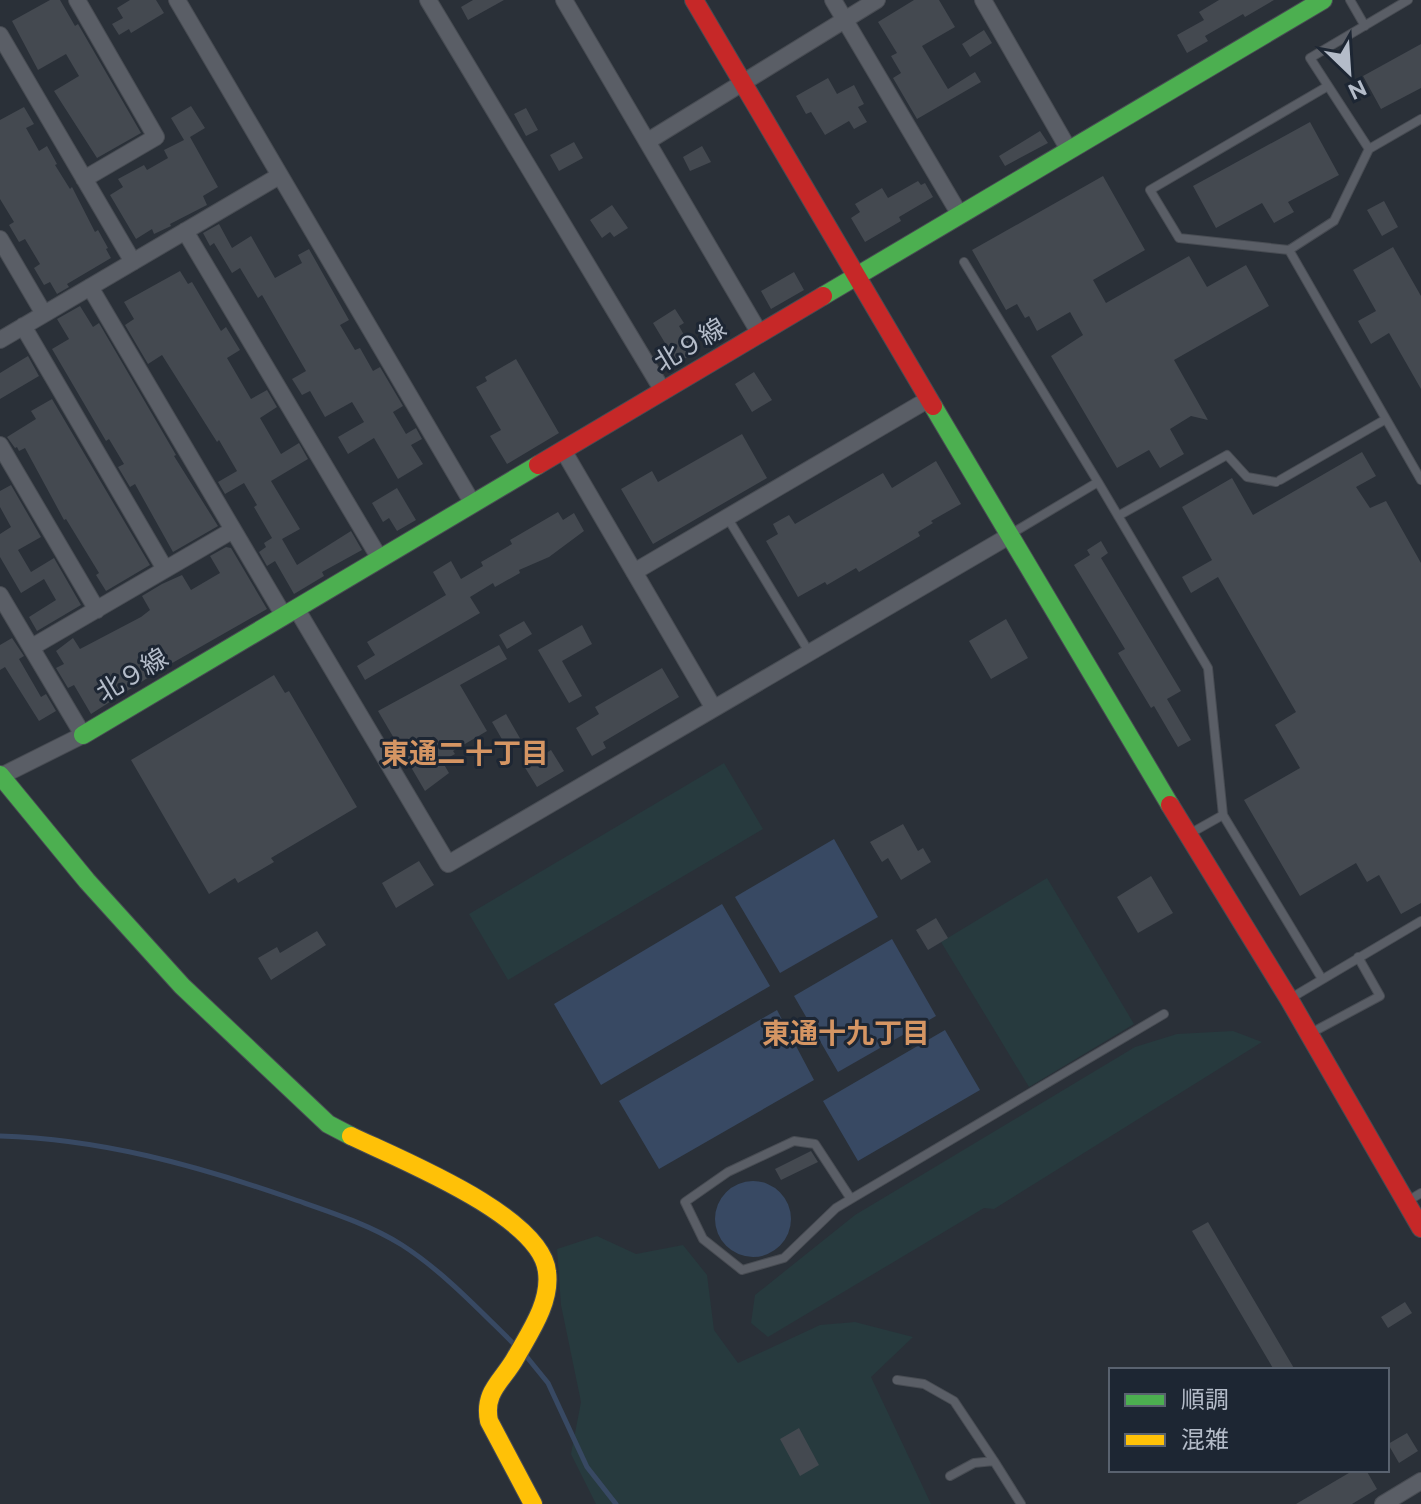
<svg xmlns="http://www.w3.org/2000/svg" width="1421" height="1504" font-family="Raleway,'Noto Sans JP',sans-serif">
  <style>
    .green { fill: #273a3e }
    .water { fill: #384963 }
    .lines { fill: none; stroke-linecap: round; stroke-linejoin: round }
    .stream { stroke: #384963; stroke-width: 5 }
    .building { fill: #444950 }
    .lane-casing { stroke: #484c53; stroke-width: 10 }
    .street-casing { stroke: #484c53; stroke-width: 18 }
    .fast-casing { stroke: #484c53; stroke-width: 20 }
    .slow-casing { stroke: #484c53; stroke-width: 20 }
    .jam-casing { stroke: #484c53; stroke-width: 20 }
    .lane { stroke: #5a5e66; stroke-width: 8 }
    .street { stroke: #5a5e66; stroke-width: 16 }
    .fast { stroke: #4caf50; stroke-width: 18 }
    .slow { stroke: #ffc107; stroke-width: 18 }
    .jam { stroke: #c62828; stroke-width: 18 }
    .labels { text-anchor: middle; stroke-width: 6; stroke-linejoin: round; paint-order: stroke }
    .street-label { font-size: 26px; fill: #b4bcc9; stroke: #1d2633 }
    .neighbourhood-label { font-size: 28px; font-weight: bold; fill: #d59563; stroke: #1d2633 }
  </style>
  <rect width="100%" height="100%" fill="#2a3038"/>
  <path class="green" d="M724 763 763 829 508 980 469 914Z
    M1047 878 1134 1024 1029 1087 941 942Z
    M1233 1031 1262 1042 994 1209 984 1208 768 1337 751 1323 755 1295 855 1215 1135 1047 1177 1034Z
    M597 1236 636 1254 683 1245 707 1275 714 1330 738 1363 820 1325 855 1322 913 1337 871 1377 931 1504H596L571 1454 581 1402 561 1305 557 1249Z"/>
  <path class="water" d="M834 839 878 917 780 973 735 897Z
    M722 904 770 986 601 1085 554 1004Z
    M892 939 936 1016 838 1072 794 996Z
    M777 1010 814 1080 659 1169 619 1101Z
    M945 1030 980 1090 858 1161 823 1101Z
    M715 1219a38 38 0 1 1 76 0a38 38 0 1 1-76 0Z"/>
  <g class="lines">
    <path class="stream" d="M0 1136C101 1139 195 1165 290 1198 327 1211 369 1224 402 1245 444 1272 480 1311 516 1346
      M526 1356 548 1383 587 1467 616 1504"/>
  </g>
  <path class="building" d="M50 0H60L75 26 78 24 141 133 97 158 54 91 79 76 66 54 38 70 12 21Z
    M130 0H156L164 13 131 33 129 29 119 35 112 24 123 18 117 8Z
    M473 0H504L468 20 461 7Z
    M914 0H939L955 27 922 46 948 89 975 72 981 82 917 119 893 78 901 73 891 56 897 53 878 22Z
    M1219 0H1274L1245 17 1243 14 1205 36 1208 41 1187 53 1177 35 1204 20 1199 12Z
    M984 30 992 43 970 57 962 44Z
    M1421 44V88L1381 109 1363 76Z
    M828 78 837 94 854 85 864 104 858 107 867 122 854 129 849 121 825 135 811 112 806 114 796 96Z
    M191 106 205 128 190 137 218 187 203 196 207 205 170 224 171 226 154 234 152 229 136 239 110 195 123 187 118 179 144 165 147 170 168 158 164 150 184 140 171 118Z
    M24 107 34 124 26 128 39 151 47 146 57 164 55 165 70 189 72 187 95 232 98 230 108 248 106 249 111 258 67 284 69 287 57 294 50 282 44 285 34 268 40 264 25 239 19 242 9 225 14 222 0 199V120Z
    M526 108 538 130 526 136 514 114Z
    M1310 122 1339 175 1288 202 1294 212 1274 223 1262 203 1216 228 1193 186Z
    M1040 131 1048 143 1005 166 999 156Z
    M574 142 583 158 559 171 550 155Z
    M702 146 711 162 690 171 683 157Z
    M1103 176 1145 250 1093 280 1106 303 1189 256 1207 287 1246 265 1269 306 1174 360 1208 420 1191 416 1170 429 1184 454 1160 468 1149 450 1117 468 1051 356 1083 335 1070 312 1037 331 1029 316 1025 318 1017 304 1006 310 972 250Z
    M918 181 921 185 925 183 933 197 899 217 901 221 865 242 851 218 860 212 855 204 882 188 888 198Z
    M1384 201 1398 227 1382 236 1367 210Z
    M612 205 628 228 614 237 610 232 602 238 590 220Z
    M219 224 232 248 251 236 275 278 302 263 298 255 309 249 349 320 340 325 355 350 360 348 373 371 380 367 403 406 393 412 406 434 416 428 422 439 411 445 423 464 398 479 374 438 348 454 338 437 364 422 352 402 325 417 310 391 302 395 292 379 306 371 262 295 258 298 240 268 232 273 214 243 210 246 203 233Z
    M1393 247 1421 296V389L1389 333 1371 344 1358 321 1376 311 1353 270Z
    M180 271 188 284 192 282 221 331 226 327 240 350 227 358 251 399 267 390 277 407 260 418 281 454 299 443 308 459 271 481 300 529 282 539 297 565 351 531 362 550 322 572 324 576 294 594 275 561 267 566 259 552 266 547 264 543 272 538 254 507 257 505 244 483 225 494 218 482 237 471 219 440 217 442 162 355 148 364 125 325 134 319 124 302Z
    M794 272 804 290 771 309 761 291Z
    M80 306 93 327 99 323 176 455 174 456 218 526 173 552 135 484 130 487 118 467 124 464 109 439 106 441 52 349 69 339 57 319Z
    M675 309 684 323 679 326 694 353 677 363 653 323Z
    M28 356 39 376 0 399V373Z
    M516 359 559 433 507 464 490 436 501 430 476 387 487 381 485 377Z
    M754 372 772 400 752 412 735 384Z
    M52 399 150 565 106 591 96 575 99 573 66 519 64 520 25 448 19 451 17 447 15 448 7 437 36 419 31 411Z
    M742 434 767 478 653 544 621 489 652 471 658 482Z
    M1362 452 1376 476 1356 487 1370 508 1386 501 1421 563V903L1401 914 1379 875 1367 882 1356 863 1300 896 1244 800 1300 768 1275 725 1296 712 1218 577 1191 593 1182 577 1212 560 1182 507 1232 478 1253 515Z
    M936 461 961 504 931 521 933 523 918 532 920 536 859 572 856 568 827 585 825 582 798 597 766 541 778 534 773 524 789 515 795 524 883 473 892 488Z
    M11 485 41 537 18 550 31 572 54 558 81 605 37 631 29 617 56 600 44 579 21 593 0 557V534L11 527 0 507V491Z
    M397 488 416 520 397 531 389 518 383 522 372 503Z
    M558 512 563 520 574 513 584 531 549 557 519 570 520 573 495 587 493 583 470 597 480 613 365 680 357 666 375 655 367 642 446 595 433 572 451 561 461 579 483 566 481 562 512 544 510 540Z
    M1101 541 1108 553 1101 558 1181 691 1167 699 1191 740 1178 747 1154 706 1151 708 1118 653 1125 649 1074 565 1090 555 1087 550Z
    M226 547 231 548 267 609 160 670 91 714 74 685 68 688 56 668 64 664 56 651 73 638 80 649 141 617 150 610 142 596 162 584 182 575 191 590 220 573 210 556Z
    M1006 619 1028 658 991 679 969 641Z
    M524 621 532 634 507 649 499 635Z
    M582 625 592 644 562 661 582 696 569 703 538 650Z
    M12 638 24 656 19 659 41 697 46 694 56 711 39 721 5 667 0 670V645Z
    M499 645 507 659 460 685 487 731 453 751 455 754 442 761 449 773 425 791 378 711Z
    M662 668 679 697 603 742 606 748 592 756 576 728 599 714 595 707Z
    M274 675 285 693 289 691 357 807 271 858 274 862 238 883 235 878 209 894 131 760Z
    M506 714 521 740 507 748 492 722Z
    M551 750 564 771 537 787 524 766Z
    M903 824 918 851 923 848 931 862 901 880 888 858 882 862 870 842Z
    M419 861 434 885 396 908 382 883Z
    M1151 876 1173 913 1138 933 1117 897Z
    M936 918 948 938 928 950 916 930Z
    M317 931 326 945 271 980 258 958 277 947 280 953Z
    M811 1151 818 1162 781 1180 775 1169Z
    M1208 1222 1295 1370H1274L1192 1231Z
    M1405 1302 1412 1313 1388 1328 1381 1317Z
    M799 1428 819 1465 800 1476 780 1439Z
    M1407 1433 1418 1451 1399 1463 1388 1444Z
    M1354 1470H1366L1377 1489 1352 1504H1296Z"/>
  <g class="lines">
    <defs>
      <path id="lane" d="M1350 0 1365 26
        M1421 119 1369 149 1334 221 1289 250 1421 480
        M1369 149 1310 58 1408 0
        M1289 250 1179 238 1150 190 1328 86
        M964 262 1098 482
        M1280 480 1386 419
        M1118 516 1227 455 1247 477 1276 482
        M727 517 809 652
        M1009 535 1098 482 1208 668 1223 815
        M1191 833 1223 815 1322 979
        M1291 998 1421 921
        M1311 1033 1380 996 1358 957
        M851 1199 815 1144 794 1141 728 1172 685 1202 703 1239 742 1270 784 1258 836 1208 851 1199 1164 1014
        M1406 1202 1421 1193
        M897 1380 924 1384 954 1401 994 1461
        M950 1476 974 1463 994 1461 1021 1504"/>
      <path id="street" d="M77 0 156 137 84 179
        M177 0 473 504
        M428 0 663 391
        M564 0 760 334
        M833 0 960 215
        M983 0 1069 150
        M0 35 133 262
        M648 141 877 0
        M185 231 380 559
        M0 239 44 314
        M90 287 284 616
        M23 326 165 569
        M0 340 279 176
        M0 445 97 610
        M563 450 713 707
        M634 572 929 399
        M0 595 83 735 1 776
        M296 608 448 864 1009 536
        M32 647 233 530
        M1383 1504 1421 1481"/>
      <path id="fast" d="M823 296 1323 0
        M933 406 1170 805
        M83 735 538 465
        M0 775 87 881 182 986 328 1124 351 1136"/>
      <path id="slow" d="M351 1136C399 1159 542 1216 547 1272 551 1302 530 1332 516 1357 503 1381 483 1391 489 1421L533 1504"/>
      <path id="jam" d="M694 0 933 406
        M538 465 823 296
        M1170 805 1289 999 1421 1228"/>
    </defs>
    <use href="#lane" class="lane-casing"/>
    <use href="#street" class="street-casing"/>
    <use href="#fast" class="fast-casing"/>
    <use href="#slow" class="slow-casing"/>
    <use href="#jam" class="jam-casing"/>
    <use href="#lane" class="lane"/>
    <use href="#street" class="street"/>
    <use href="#fast" class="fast"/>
    <use href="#slow" class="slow"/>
    <use href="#jam" class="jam"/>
  </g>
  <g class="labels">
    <g class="street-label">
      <text transform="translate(690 345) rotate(-31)" y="9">北９線</text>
      <text transform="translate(132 675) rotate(-31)" y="9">北９線</text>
    </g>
    <g class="neighbourhood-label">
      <text x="465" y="763">東通二十丁目</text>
      <text x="846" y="1043">東通十九丁目</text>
    </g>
  </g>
  <rect x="1109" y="1368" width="280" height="104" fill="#1d2633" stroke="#59626f" stroke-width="2"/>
  <rect x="1125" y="1394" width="40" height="12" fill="#4caf50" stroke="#59626f" stroke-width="2"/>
  <text x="1181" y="1408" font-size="24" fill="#b4bcc9">順調</text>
  <rect x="1125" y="1434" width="40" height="12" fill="#ffc107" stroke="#59626f" stroke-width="2"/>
  <text x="1181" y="1448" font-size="24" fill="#b4bcc9">混雑</text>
  <g transform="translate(1349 72) rotate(155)" stroke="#1d2633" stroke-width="6" paint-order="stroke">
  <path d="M0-6L14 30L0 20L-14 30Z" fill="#b4bcc9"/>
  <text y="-12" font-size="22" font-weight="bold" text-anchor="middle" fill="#b4bcc9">N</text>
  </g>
</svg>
